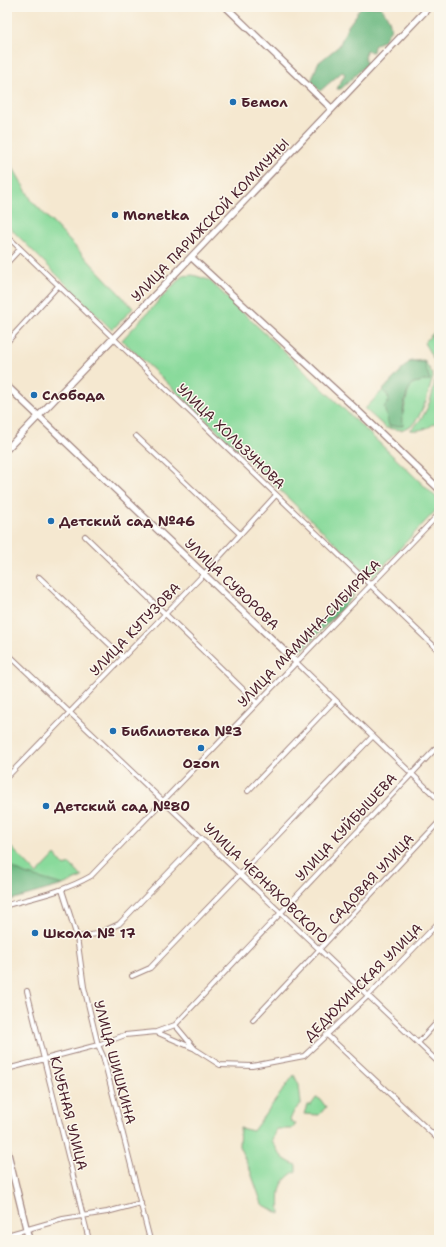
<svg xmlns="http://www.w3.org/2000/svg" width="446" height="1247" font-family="'Shantell Sans',sans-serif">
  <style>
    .green { fill: #89da9b; stroke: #6a7c63 }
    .forest { fill: #6eba83; stroke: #5c6c57 }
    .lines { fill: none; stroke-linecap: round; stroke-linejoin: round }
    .street-casing { stroke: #a0847e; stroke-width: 6 }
    .secondary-casing { stroke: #a0847e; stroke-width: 8 }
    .street { stroke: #fff; stroke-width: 4 }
    .secondary { stroke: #fff; stroke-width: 5.5 }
    .poi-dot { fill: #1f6fb2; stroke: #fbf7ec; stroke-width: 1.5 }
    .labels { text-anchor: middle; stroke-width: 3; stroke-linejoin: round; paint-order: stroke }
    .poi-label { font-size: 14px; font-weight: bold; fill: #4a1f2b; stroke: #fbf7ec; text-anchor: start }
    .street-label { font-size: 14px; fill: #4a1f2b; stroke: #fbf7ec }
  </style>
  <rect width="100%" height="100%" fill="#fbf7ec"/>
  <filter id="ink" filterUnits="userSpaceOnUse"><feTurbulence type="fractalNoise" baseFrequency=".025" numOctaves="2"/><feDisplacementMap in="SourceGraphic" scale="8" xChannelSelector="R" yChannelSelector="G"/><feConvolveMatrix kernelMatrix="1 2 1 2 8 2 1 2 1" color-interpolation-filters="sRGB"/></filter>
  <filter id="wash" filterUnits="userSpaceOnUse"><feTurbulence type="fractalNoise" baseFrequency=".012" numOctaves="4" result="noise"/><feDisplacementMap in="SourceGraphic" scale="16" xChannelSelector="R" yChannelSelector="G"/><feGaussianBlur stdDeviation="0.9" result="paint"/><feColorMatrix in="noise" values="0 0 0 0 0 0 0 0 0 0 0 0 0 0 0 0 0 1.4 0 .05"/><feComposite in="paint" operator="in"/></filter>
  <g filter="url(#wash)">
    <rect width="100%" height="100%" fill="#f5e8d0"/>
    <path class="green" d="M7 157 32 201 133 308 112 330 7 225Z
      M193 275 209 280 439 500V507L372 578 122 340 182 276Z
      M439 327V368L424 343Z
      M424 360 432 373 433 377 426 401 418 418 412 425 401 430 386 428 365 409 383 390 388 396 389 401 403 413 409 388 413 383 430 380 424 362H409L411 361Z
      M435 381 439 390 438 421C429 428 422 431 410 430 426 418 432 399 435 381Z
      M7 843 37 874 55 855 64 866 70 864 82 877 65 884 7 900Z
      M294 1075 299 1085 301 1104 294 1111 290 1120 296 1124 292 1129H276L272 1140C279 1154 281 1159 296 1165V1171C277 1182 279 1194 280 1214L262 1204 250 1170 239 1146 240 1128 253 1131Z
      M316 1098 320 1099 326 1107 319 1115 304 1114 307 1105H311Z"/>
    <path class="forest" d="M361 7H381L389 19 391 29 384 40 374 46 373 52 366 51 365 58 367 64 341 89H337L345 74 342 72 320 91 311 82 318 63 339 46 348 26 357 14V12Z
      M409 362H424L430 380 413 383C404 395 402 411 403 426H389L384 407 389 401 388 396 383 390Z
      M356 583 359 586 352 593 354 596 301 652 296 646Z
      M7 865 25 874 63 885 7 901Z"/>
  </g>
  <g filter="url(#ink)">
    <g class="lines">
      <defs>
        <path id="street" d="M7 236 439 651
          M7 263 20 249
          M7 342 58 286
          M136 436 240 534
          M85 536 257 703
          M39 577 123 657
          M7 653 439 1063
          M296 662 439 800
          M7 777 204 574 276 495
          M248 791 335 700
          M62 890 77 937 84 987 98 1045 103 1056 150 1240
          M7 905C36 897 65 891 91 876L439 514
          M77 937 97 934 119 924 202 838
          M132 976 150 968 373 736
          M27 991 89 1240
          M253 1020 439 822
          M175 1025 195 1049 220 1065 252 1066 304 1056 369 995 439 922
          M156 1032 193 1048
          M327 1035 439 1140
          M418 1043 439 1020
          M7 1069 98 1045 125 1035 156 1032 175 1025 439 745
          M7 1235 63 1219 107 1212 141 1203"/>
        <path id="secondary" d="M226 7 332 109
          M191 257 355 408 439 489
          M7 386 296 662
          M7 449 191 257 429 7
          M7 1150 29 1240"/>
      </defs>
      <use href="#street" class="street-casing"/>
      <use href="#secondary" class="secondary-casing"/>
      <use href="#street" class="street"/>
      <use href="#secondary" class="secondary"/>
    </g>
  </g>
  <g class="poi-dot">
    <circle cx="233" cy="102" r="4"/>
    <circle cx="115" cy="215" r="4"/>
    <circle cx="34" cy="395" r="4"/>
    <circle cx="51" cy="521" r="4"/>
    <circle cx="113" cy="731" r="4"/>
    <circle cx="201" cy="748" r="4"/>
    <circle cx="46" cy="806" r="4"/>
    <circle cx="35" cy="933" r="4"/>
  </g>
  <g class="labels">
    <g class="poi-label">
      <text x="241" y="107">Бемол</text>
      <text x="123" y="220">Monetka</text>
      <text x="42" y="400">Слобода</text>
      <text x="59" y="526">Детский сад №46</text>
      <text x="121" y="736">Библиотека №3</text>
      <text x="201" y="768" text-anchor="middle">Ozon</text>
      <text x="54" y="811">Детский сад №80</text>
      <text x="43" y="938">Школа № 17</text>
    </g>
    <g class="street-label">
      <text transform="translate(210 220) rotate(-46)" y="5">УЛИЦА ПАРИЖСКОЙ КОММУНЫ</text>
      <text transform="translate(231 436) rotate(44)" y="5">УЛИЦА ХОЛЬЗУНОВА</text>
      <text transform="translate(232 584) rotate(44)" y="5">УЛИЦА СУВОРОВА</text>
      <text transform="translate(135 629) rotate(-46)" y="5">УЛИЦА КУТУЗОВА</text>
      <text transform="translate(309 633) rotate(-46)" y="5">УЛИЦА МАМИНА-СИБИРЯКА</text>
      <text transform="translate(346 827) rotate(-47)" y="5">УЛИЦА КУЙБЫШЕВА</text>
      <text transform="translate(371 879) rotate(-47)" y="5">САДОВАЯ УЛИЦА</text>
      <text transform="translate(266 883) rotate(44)" y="5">УЛИЦА ЧЕРНЯХОВСКОГО</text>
      <text transform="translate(363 982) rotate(-45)" y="5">ДЕДЮХИНСКАЯ УЛИЦА</text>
      <text transform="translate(115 1062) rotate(75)" y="5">УЛИЦА ШИШКИНА</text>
      <text transform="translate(69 1113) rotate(76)" y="5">КЛУБНАЯ УЛИЦА</text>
    </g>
  </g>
  <rect width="446" height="1247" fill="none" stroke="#fbf7ec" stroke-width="24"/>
</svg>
